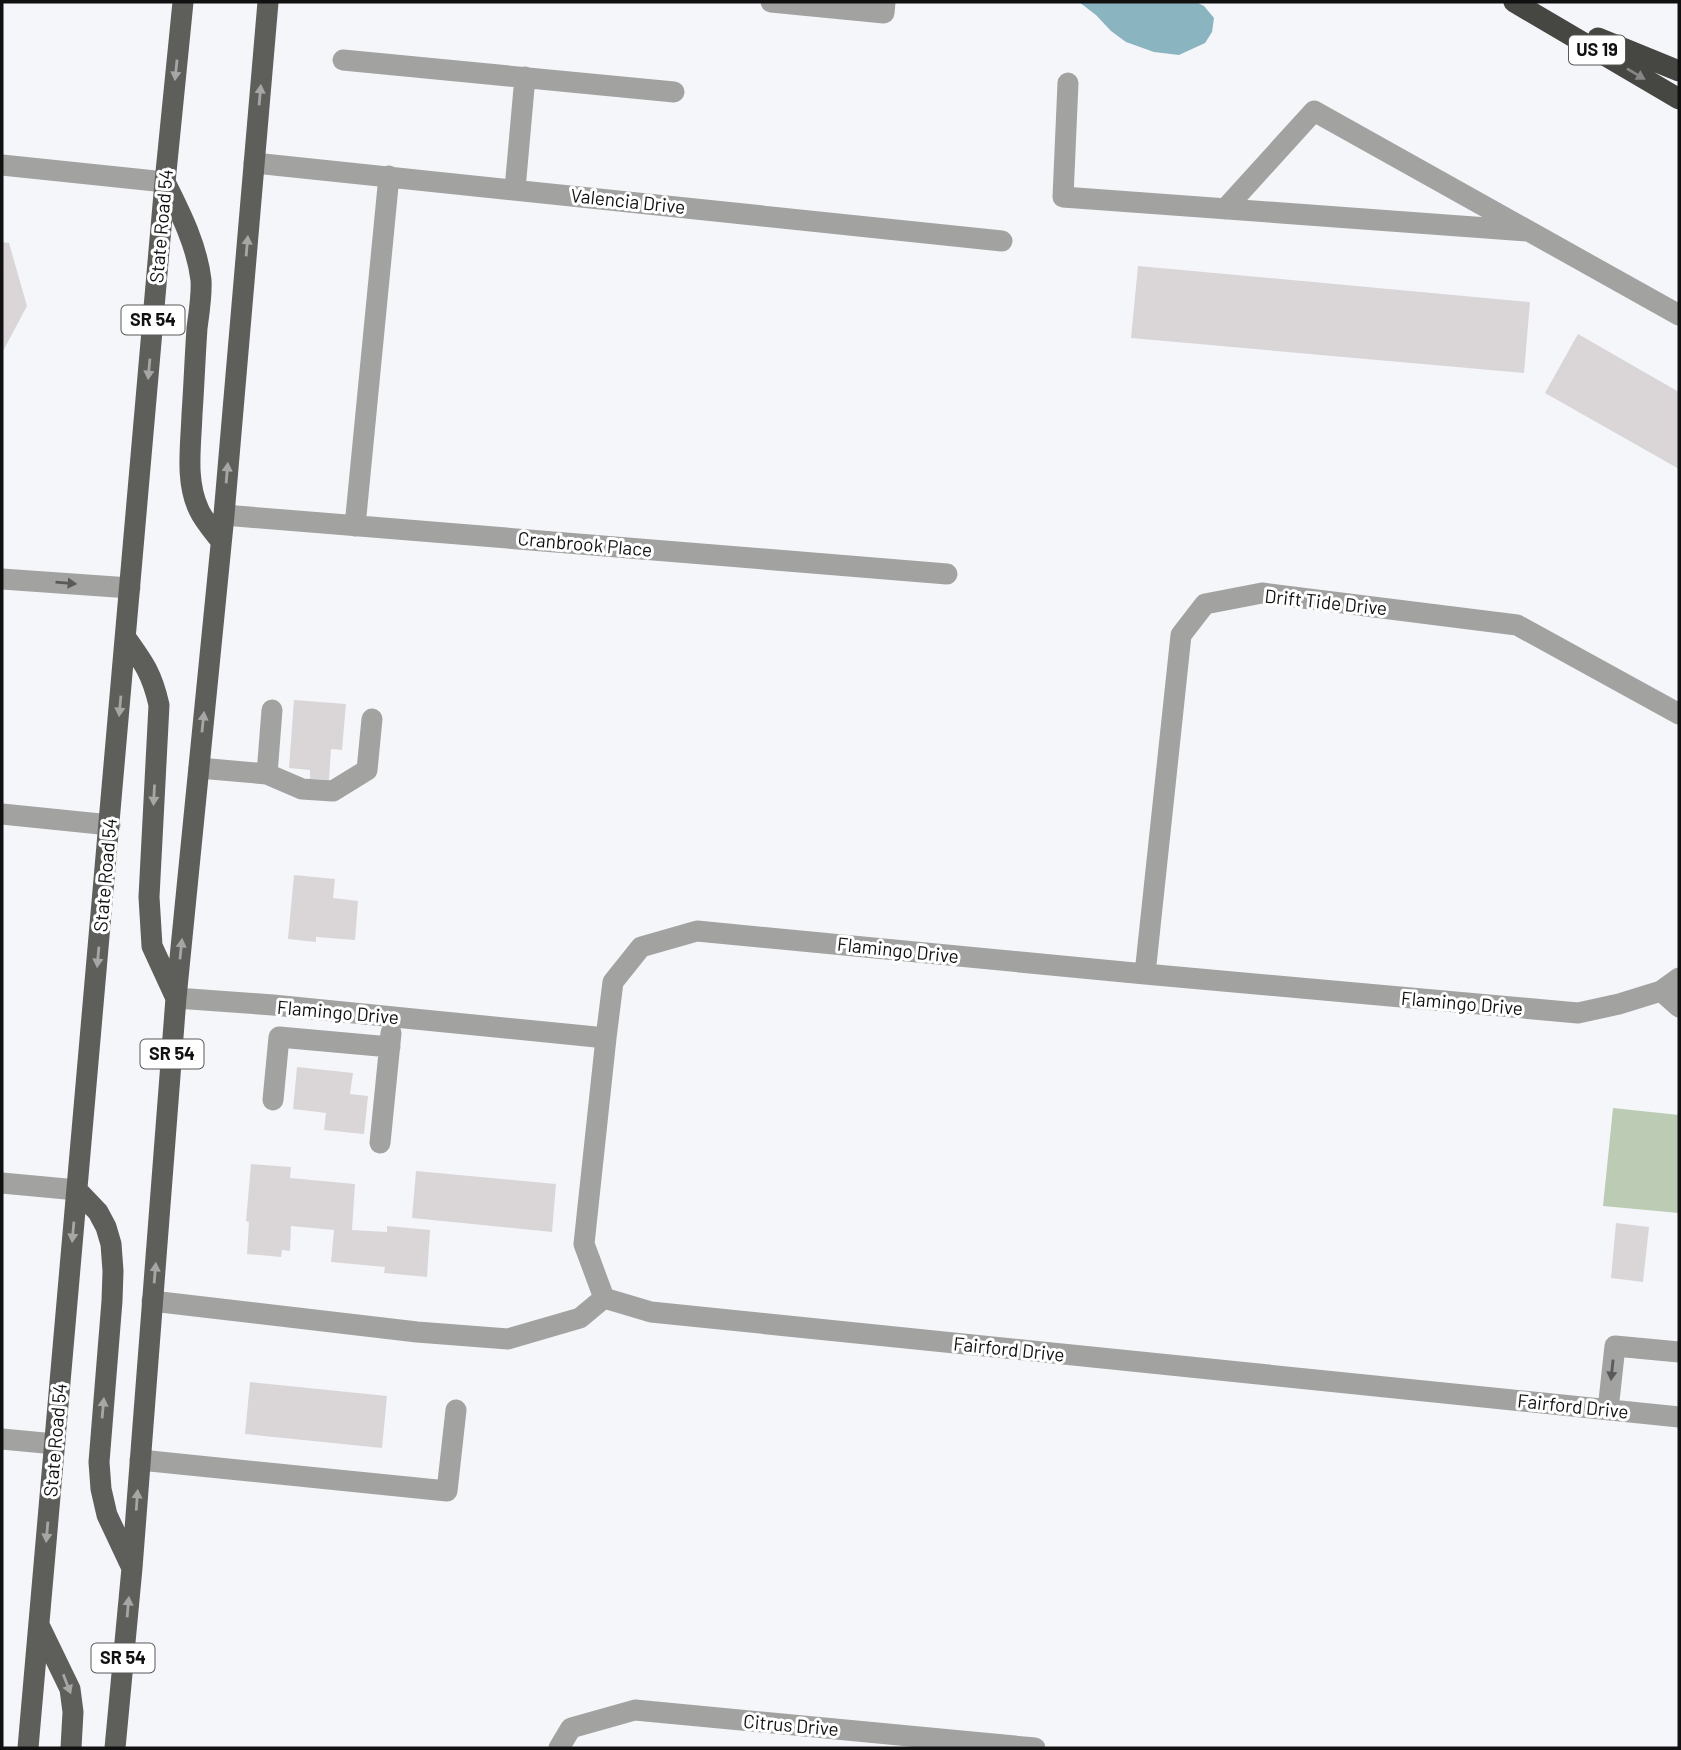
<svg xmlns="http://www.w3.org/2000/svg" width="1681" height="1750" font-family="Barlow,sans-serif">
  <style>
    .green { fill: #bcccb4 }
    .water { fill: #8ab4c0 }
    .building { fill: #dad6d8 }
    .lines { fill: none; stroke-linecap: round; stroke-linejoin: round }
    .minor { stroke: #a2a2a1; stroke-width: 21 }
    .major { stroke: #5e5e5b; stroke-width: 21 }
    .highway { stroke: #464643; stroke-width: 21 }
    .oneway { fill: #a6a6a5 }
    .oneway2 { fill: #878785 }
    .oneway3 { fill: #5a5a5a }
    .labels { text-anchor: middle; stroke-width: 6; stroke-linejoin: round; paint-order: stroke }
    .shield { fill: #fff; stroke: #585859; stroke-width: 2 }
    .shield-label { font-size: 18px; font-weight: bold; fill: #111112 }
    .street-label { font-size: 19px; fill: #111112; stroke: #fff }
  </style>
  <rect width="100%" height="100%" fill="#f5f6fa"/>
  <path class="green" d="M1613 1108 1679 1115V1213L1603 1206Z"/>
  <path class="water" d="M1079 2H1196L1204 6 1214 18 1212 32 1205 43 1179 55 1154 52 1126 42 1111 31 1096 15Z"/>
  <path class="building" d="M2 242 9 243 27 306 2 353Z
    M1138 266 1530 302 1524 373 1131 338Z
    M1578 334 1679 392V469L1545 393Z
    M294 700 346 704 342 750 331 749 329 780 310 779V770L289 768Z
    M294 875 335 879 333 898 358 901 355 940 316 937V942L288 939Z
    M297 1067 353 1073 350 1094 368 1096 364 1134 324 1130 326 1113 293 1109Z
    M251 1164 291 1167 290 1178 355 1184 352 1230 387 1232V1226L430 1230 427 1277 384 1273 385 1267 331 1262 334 1230 291 1226 290 1251 282 1250 281 1257 247 1254 249 1222 246 1221Z
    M416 1171 556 1184 552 1232 412 1218Z
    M1616 1223 1649 1227 1643 1282 1611 1278Z
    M250 1382 387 1396 382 1448 245 1434Z"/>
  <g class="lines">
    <path class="minor" d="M771 2 884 13 885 2
      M343 60 674 92
      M1068 83 1063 197 1528 231
      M254 163 1002 241
      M2 165 165 182
      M515 189 525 77
      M1225 209 1314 111 1679 315
      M224 515 947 574
      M355 526 389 176
      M2 579 130 588
      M199 768 267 774 272 710
      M267 774 302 789 333 791 367 770 372 719
      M2 814 110 825
      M1145 974 1181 635 1205 604 1262 593 1517 625 1679 714
      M1679 978 1661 991 1619 1004 1578 1013 1145 974 697 931 641 947 613 982 606 1038 584 1244 604 1298 651 1312 1679 1417
      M1661 991 1679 1007
      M176 998 273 1005 606 1038
      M273 1100 279 1037 390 1047
      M380 1143 391 1033
      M2 1183 77 1190
      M152 1301 417 1332 508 1339 580 1318 604 1298
      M1608 1410 1615 1346 1679 1352
      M2 1439 55 1444
      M140 1460 447 1491 456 1410
      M559 1748 571 1728 635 1710 1035 1748"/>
    <path class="major" d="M166 184C181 214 197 246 201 280 202 295 199 313 197 328 195 357 194 386 192 414 191 446 185 481 199 510 204 521 213 531 221 541
      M126 638C144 663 152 674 159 705L149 897 152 946 175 996
      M77 1190 98 1212 106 1227 111 1244 113 1271 112 1301 99 1462 101 1489 107 1515 131 1566
      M40 1627 70 1689 73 1712 71 1748
      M28 1748 165 182 183 2
      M115 1748 132 1568 176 998 224 515 268 2"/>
    <path class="highway" d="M1514 2 1679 99
      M1598 38 1679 71"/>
  </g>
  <defs><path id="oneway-solid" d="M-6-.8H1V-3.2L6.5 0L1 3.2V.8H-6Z" transform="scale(1.75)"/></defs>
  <g class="oneway">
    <use href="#oneway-solid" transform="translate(176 70) rotate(96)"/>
    <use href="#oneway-solid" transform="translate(260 95) rotate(-85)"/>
    <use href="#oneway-solid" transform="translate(247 246) rotate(-85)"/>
    <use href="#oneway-solid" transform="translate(149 369) rotate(95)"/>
    <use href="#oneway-solid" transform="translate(227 473) rotate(-85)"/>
    <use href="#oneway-solid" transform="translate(120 706) rotate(95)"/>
    <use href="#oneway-solid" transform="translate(203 722) rotate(-84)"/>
    <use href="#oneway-solid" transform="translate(154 795) rotate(93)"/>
    <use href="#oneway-solid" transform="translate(181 949) rotate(-84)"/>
    <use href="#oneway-solid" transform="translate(98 957) rotate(95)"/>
    <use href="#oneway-solid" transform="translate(73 1232) rotate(95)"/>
    <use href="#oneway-solid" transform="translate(155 1273) rotate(-85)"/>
    <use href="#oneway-solid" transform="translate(103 1408) rotate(-85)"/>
    <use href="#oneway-solid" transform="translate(137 1500) rotate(-86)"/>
    <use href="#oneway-solid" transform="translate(47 1532) rotate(95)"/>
    <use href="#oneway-solid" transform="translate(128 1607) rotate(-85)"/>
    <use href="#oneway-solid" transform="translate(67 1684) rotate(69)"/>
  </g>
  <use class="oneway2" href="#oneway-solid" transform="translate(1636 74) rotate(31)"/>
  <g class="oneway3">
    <use href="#oneway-solid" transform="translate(66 583) rotate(5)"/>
    <use href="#oneway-solid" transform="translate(1612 1370) rotate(96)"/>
  </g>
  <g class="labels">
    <g class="shield">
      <rect x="1569" y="35.5" width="56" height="29" rx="5"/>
      <rect x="121.5" y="305.5" width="63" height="29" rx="5"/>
      <rect x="140.5" y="1039.5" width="63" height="29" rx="5"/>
      <rect x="91.5" y="1643.5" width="63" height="29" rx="5"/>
    </g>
    <g class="shield-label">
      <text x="1597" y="56">US 19</text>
      <text x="153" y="326">SR 54</text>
      <text x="172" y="1060">SR 54</text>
      <text x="123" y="1664">SR 54</text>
    </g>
    <g class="street-label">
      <text transform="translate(628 201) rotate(6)" y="7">Valencia Drive</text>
      <text transform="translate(161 226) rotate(-85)" y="7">State Road 54</text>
      <text transform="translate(585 544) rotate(5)" y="7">Cranbrook Place</text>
      <text transform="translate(1326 602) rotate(6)" y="7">Drift Tide Drive</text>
      <text transform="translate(105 875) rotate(-85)" y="7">State Road 54</text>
      <text transform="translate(898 950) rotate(6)" y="7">Flamingo Drive</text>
      <text transform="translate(1462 1003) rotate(5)" y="7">Flamingo Drive</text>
      <text transform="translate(338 1012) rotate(5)" y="7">Flamingo Drive</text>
      <text transform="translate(1009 1349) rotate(6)" y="7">Fairford Drive</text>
      <text transform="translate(1573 1406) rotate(6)" y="7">Fairford Drive</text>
      <text transform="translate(55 1440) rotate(-85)" y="7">State Road 54</text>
      <text transform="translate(791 1725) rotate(5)" y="7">Citrus Drive</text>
    </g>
  </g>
  <rect width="1681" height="1750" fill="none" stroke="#111112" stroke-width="7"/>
</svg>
